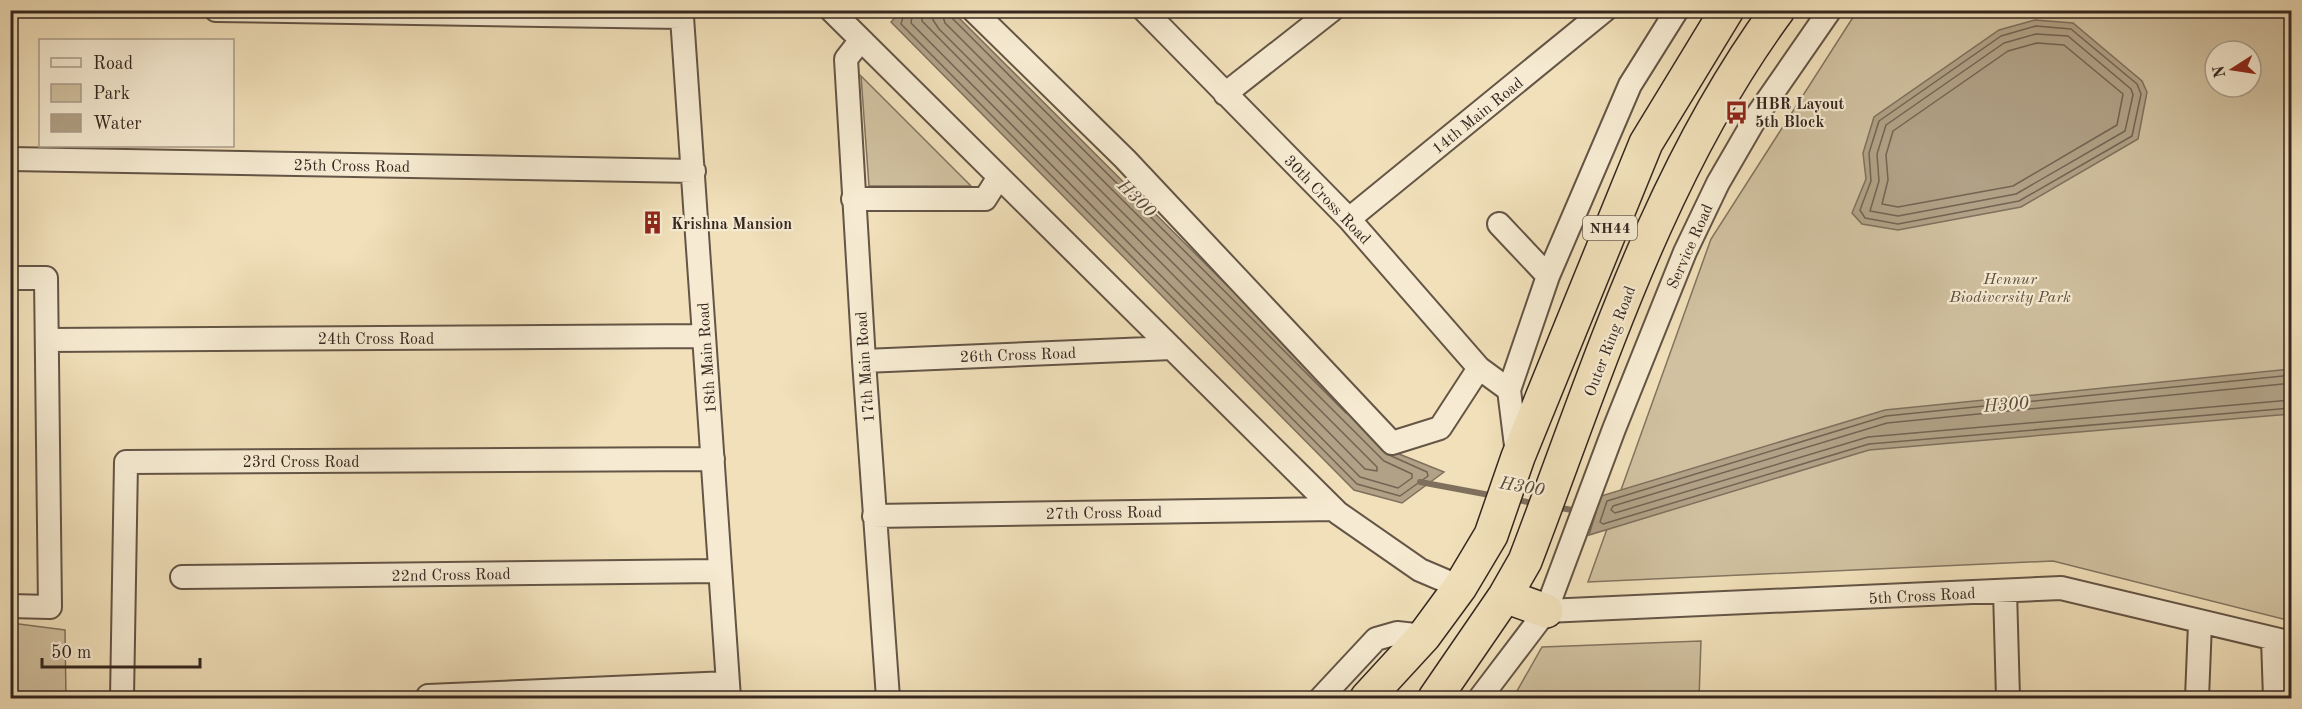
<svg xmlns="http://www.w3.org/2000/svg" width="2302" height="709" font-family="'Old Standard TT',serif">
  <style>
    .green { fill: #d1c1a0; stroke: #837460; stroke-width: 1.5; fill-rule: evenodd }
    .water { fill: #b1a186; stroke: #7f705d; stroke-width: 1.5 }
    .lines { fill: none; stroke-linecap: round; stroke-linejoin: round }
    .shore { stroke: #736453; stroke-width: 1.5 }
    .stream { stroke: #7f705d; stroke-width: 6 }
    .minor-casing { stroke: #645546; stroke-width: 26 }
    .highway-casing { stroke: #352720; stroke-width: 36 }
    .minor { stroke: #f6ebd2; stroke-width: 22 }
    .highway { stroke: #f1e0ba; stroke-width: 33 }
    .labels { text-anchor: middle; stroke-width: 4.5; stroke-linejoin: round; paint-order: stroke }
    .shield { fill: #f6ebd2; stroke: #6f6255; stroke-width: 1.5 }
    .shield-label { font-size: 15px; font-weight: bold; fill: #352720 }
    .poi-label { font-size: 16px; font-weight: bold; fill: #352720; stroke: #f6ebd2; text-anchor: start }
    .street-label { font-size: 16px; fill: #352720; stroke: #f6ebd2 }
    .park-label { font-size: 16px; font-style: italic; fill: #5c4e40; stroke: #f6ebd2 }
    .water-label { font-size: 18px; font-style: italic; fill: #5a4c3f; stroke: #f6ebd2 }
  </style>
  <rect width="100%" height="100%" fill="#f1e0ba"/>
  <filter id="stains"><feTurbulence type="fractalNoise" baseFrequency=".00333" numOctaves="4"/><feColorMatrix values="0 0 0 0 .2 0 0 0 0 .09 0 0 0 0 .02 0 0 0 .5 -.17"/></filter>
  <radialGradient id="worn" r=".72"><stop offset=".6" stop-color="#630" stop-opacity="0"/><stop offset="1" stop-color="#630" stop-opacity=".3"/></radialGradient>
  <path class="green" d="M1857 11H2291V621L2053 561 1588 582 1711 239ZM2215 51H2251V87H2215Z
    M861 76 971 186H869Z
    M11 623 65 630 66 698H11Z
    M1701 641 1699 698H1513L1542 647Z"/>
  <path class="water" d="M901 11H952L1394 452 1444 472 1402 503 1354 490 891 22Z
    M2035 20 2073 23 2142 81 2147 92 2138 139 2021 207 1898 230 1862 224 1852 213 1866 179 1863 153 1874 117 1999 30Z
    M2291 369V414L1869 450 1589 535 1601 496 1885 410Z"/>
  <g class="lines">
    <path class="shore" d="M905 10 901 24 1357 484 1400 496 1428 476 1427 472 1389 455
      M913 10 911 23 1360 477 1398 488 1412 478V474L1384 461 945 23 941 10
      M922 10V21L1365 469 1377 471V467L939 29 933 20 932 10
      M949 10 951 17 1346 413
      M2036 26 2071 29 2137 84 2141 94 2132 136 2019 201 1898 224 1865 218 1860 210 1871 181 1869 153 1879 121 2001 36Z
      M2036 34 2068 36 2131 89 2133 95 2125 131 2016 194 1898 216 1870 211 1879 181 1877 154 1886 125 2004 43Z
      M2037 43 2064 45 2123 94 2117 125 2013 186 1898 207 1882 204 1888 180 1886 155 1893 131 2008 51Z
      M2292 375 1886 416 1607 501 1600 522 1603 524 1869 444 2292 408
      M2292 383 1887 423 1613 506 1611 510 1615 513 1868 437 2292 400"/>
    <path class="stream" d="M1420 482 1495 496
      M1514 499 1536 504
      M1555 507 1578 511"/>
    <defs>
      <path id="minor" d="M216 10 682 17 729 698
        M831 10 1338 513 1420 570 1460 587
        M973 10 1125 159 1392 443 1440 428 1479 368
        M1144 10 1349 219 1479 368 1509 390
        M860 41 846 59 864 361 888 698
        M1225 94 1332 10
        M10 159 694 171
        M853 199H985L999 177
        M1349 219 1605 10
        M1499 224 1548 276
        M10 278H46L50 607 10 606
        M47 340 704 336
        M864 361 1172 348
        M1517 454 1509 390 1548 276 1630 85 1677 10
        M874 516 1334 509
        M182 577 720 571
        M2005 591 2008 698
        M1546 611 2061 588 2292 643
        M2273 639 2275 698
        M428 696 728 683
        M122 698 126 462 713 459
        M1321 698 1376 639 1397 633 1424 636
        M1480 698 1546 611 1614 429 1685 252 1718 183 1758 114 1830 10
        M2197 698 2200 623"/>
      <path id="highway" d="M1505 596 1546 611
        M1367 698 1424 636 1460 587 1491 535 1518 457 1646 143 1727 10
        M1435 698 1505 596 1525 561C1597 373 1657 174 1778 10"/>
    </defs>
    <use href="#minor" class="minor-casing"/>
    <use href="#highway" class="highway-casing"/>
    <use href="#minor" class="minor"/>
    <use href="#highway" class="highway"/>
  </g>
  <defs>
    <symbol id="bus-bare" viewBox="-9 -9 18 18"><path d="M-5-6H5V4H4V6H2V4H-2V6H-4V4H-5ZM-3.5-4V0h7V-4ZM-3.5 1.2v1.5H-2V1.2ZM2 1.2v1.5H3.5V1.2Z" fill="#8f2418" stroke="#f6ebd2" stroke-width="2.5" paint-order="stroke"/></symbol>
    <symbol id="building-bare" viewBox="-9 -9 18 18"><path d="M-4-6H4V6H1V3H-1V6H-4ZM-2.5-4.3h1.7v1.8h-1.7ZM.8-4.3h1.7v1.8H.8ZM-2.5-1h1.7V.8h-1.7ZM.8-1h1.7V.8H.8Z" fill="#8f2418" stroke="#f6ebd2" stroke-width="2.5" paint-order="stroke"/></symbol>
  </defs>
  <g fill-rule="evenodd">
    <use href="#bus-bare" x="1720" y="96" width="33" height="33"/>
    <use href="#building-bare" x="636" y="206" width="33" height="33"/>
  </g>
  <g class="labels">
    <rect class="shield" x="1583" y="216" width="54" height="24" rx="4.5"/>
    <g class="shield-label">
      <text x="1610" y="233">NH44</text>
    </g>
    <g class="poi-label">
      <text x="1755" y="109">HBR Layout<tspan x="1755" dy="18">5th Block</tspan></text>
      <text x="671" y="229">Krishna Mansion</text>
    </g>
    <g class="street-label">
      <text transform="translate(1477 115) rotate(-39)" y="6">14th Main Road</text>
      <text transform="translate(352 165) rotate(1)" y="6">25th Cross Road</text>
      <text transform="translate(1328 199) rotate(46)" y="6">30th Cross Road</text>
      <text transform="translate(1689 246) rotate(-66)" y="6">Service Road</text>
      <text x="376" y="344">24th Cross Road</text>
      <text transform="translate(1609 341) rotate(-69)" y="6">Outer Ring Road</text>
      <text transform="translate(1018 354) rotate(-2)" y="6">26th Cross Road</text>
      <text transform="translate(706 358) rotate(-94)" y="6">18th Main Road</text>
      <text transform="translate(864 367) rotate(-94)" y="6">17th Main Road</text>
      <text x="301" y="467">23rd Cross Road</text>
      <text transform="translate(1104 512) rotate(-1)" y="6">27th Cross Road</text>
      <text transform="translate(451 574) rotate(-1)" y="6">22nd Cross Road</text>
      <text transform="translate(1922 595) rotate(-3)" y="6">5th Cross Road</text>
    </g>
    <g class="park-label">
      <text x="2010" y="284">Hennur<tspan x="2010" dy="18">Biodiversity Park</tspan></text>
    </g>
    <g class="water-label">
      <text transform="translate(1137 198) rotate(44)" y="6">H300</text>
      <text transform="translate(2006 404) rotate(-5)" y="6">H300</text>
      <text transform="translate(1522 486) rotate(10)" y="6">H300</text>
    </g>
  </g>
  <rect width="2302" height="709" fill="none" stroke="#f1e0ba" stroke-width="36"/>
  <rect x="12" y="12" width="2278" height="685" fill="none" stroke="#352720" stroke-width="3"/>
  <rect x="18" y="18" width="2266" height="673" fill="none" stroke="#352720" stroke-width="1.5"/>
  <rect x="39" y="39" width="195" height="108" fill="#f6ebd2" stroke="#a99d8b" stroke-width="1.5"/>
  <rect x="51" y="58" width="30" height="9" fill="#f6ebd2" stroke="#a99d8b" stroke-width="1.5"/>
  <text x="93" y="69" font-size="18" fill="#352720">Road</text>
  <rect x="51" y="84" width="30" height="18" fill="#d1c1a0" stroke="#a99d8b" stroke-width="1.5"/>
  <text x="93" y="99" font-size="18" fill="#352720">Park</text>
  <rect x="51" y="114" width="30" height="18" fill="#b1a186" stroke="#a99d8b" stroke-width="1.5"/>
  <text x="93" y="129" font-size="18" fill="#352720">Water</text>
  <g transform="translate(2233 69) rotate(258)"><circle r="28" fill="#f6ebd2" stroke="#a99d8b" stroke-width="1.5"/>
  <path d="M0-4.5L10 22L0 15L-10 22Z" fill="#8f2418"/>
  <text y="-9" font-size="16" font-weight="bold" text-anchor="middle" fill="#352720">N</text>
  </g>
  <path d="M42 658v9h158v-9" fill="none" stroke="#352720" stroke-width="3"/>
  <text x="51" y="658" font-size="18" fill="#352720" stroke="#f6ebd2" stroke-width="4.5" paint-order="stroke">50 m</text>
  <rect width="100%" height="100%" filter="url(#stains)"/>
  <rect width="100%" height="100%" fill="url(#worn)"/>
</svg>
